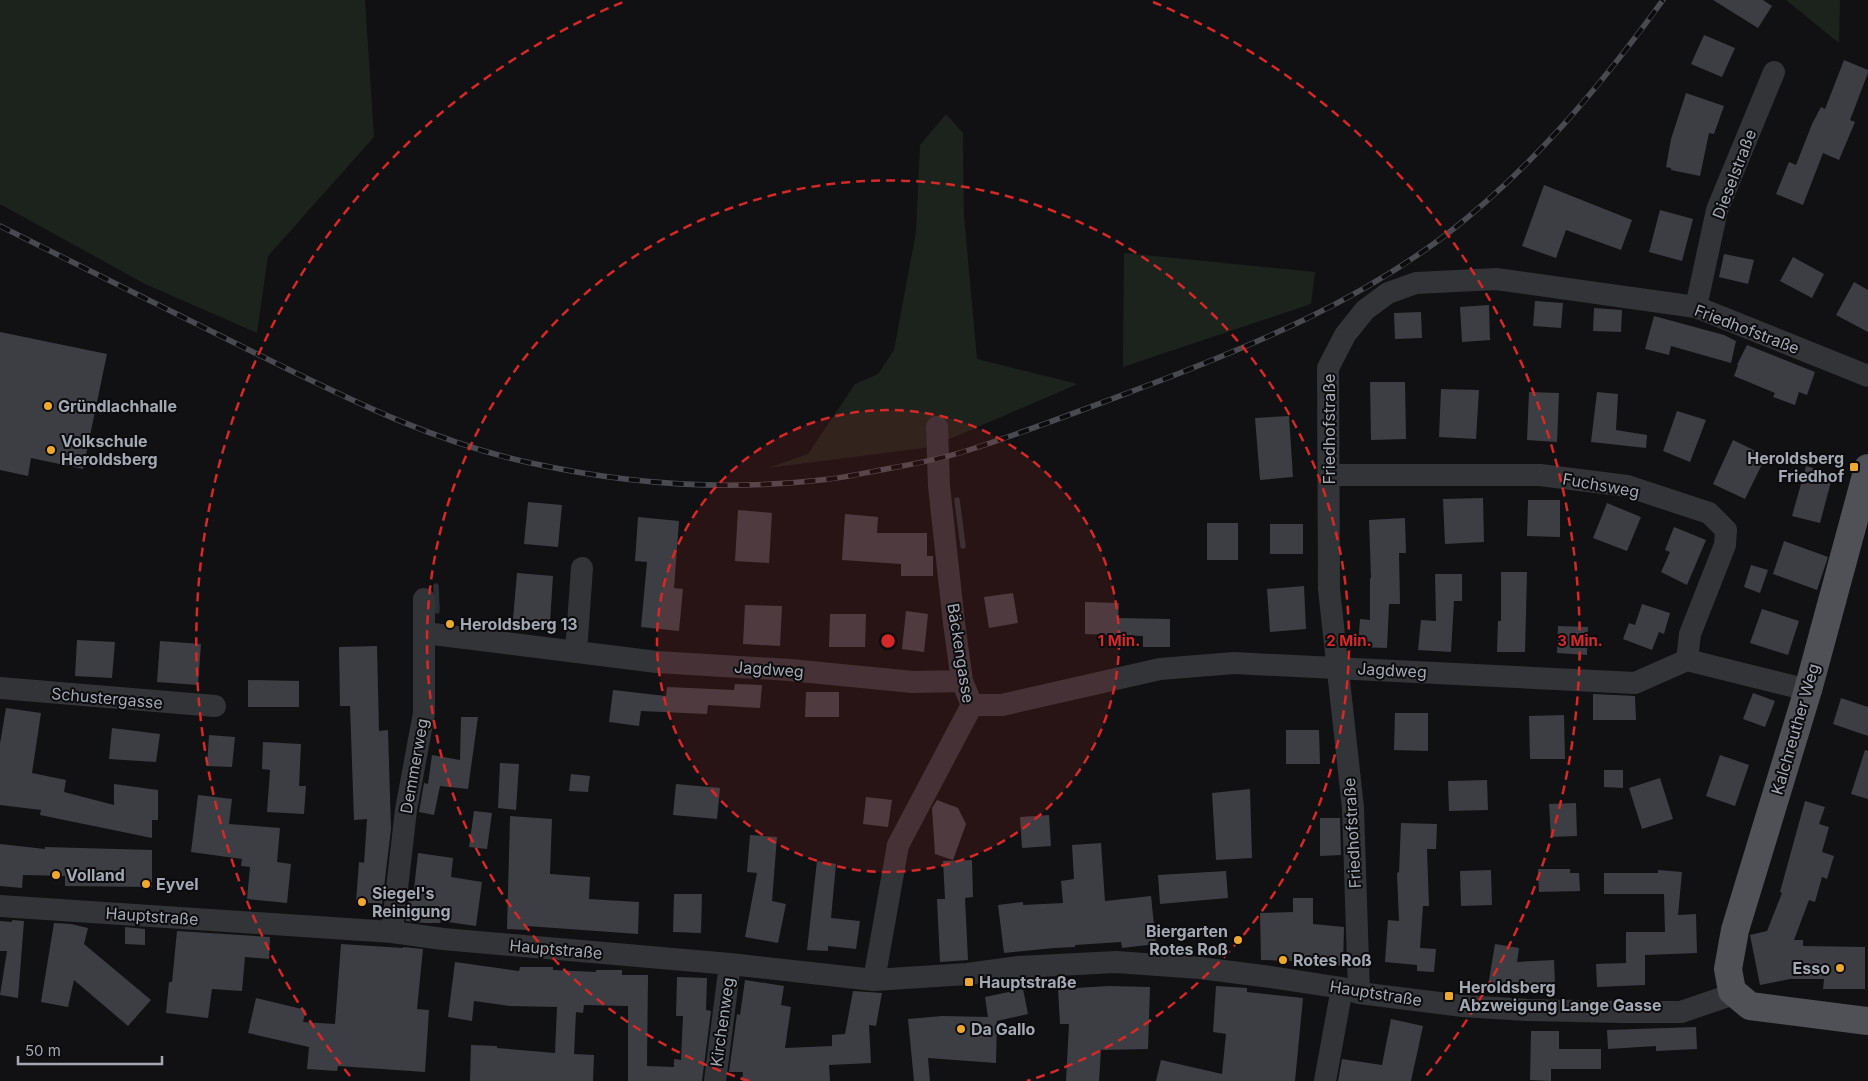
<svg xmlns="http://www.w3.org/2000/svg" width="1868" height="1081" font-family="Inter,sans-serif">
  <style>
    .green { fill: #1c231c }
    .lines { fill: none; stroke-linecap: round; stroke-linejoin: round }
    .stream { stroke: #283036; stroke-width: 5.5 }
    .building { fill: #3d3e43 }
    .minor { stroke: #333438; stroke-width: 22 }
    .major { stroke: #4f5157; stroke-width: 28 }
    .rail-casing { stroke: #484a4f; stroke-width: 5.5 }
    .rail { stroke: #0c0c0e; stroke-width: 4; stroke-dasharray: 11; stroke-linecap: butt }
    .ring { fill: none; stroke: #d62828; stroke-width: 2.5; stroke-dasharray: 9 6 }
    .poi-dot { fill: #efa82e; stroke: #0c0c0e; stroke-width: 2 }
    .labels { text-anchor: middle; stroke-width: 4; stroke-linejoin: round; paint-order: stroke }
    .street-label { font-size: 16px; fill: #a3a8b3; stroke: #0c0c0e }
    .poi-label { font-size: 16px; font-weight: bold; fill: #a3a8b3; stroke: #0c0c0e; text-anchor: start }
    .centre { fill: #d62828; stroke: #0c0c0e; stroke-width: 2.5 }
    .ring-label { font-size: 15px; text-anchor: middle; font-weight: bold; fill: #d62828; stroke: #0c0c0e; stroke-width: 4; stroke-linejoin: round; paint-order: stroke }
  </style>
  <rect width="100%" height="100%" fill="#111113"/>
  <path class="green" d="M0 0H365L374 137 268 256 257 333 145 284 0 204Z
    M1786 0H1840L1839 43Z
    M946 114 963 133 964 216 977 359 1078 384 931 447 768 468 808 454 855 384 878 374 894 350 916 232 920 145Z
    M1124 253 1315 272 1311 304 1123 367Z"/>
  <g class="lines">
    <path class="stream" d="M957 500 963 546
      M436 586 437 611"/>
  </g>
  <path class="building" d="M1713 0H1763L1772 6 1758 28Z
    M1704 35 1735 48 1722 77 1691 64Z
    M1844 60 1868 70V73L1850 120 1855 122 1839 160 1823 153 1803 205 1776 194 1789 162 1796 165 1812 124 1821 107 1825 109Z
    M1686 93 1724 106 1714 134 1709 133 1700 176 1671 170V168L1666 167 1671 139Z
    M1544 185 1632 220 1621 250 1566 230 1556 258 1522 246Z
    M1660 210 1693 219 1682 261 1649 252Z
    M1724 254 1754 260 1748 284 1719 277Z
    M1793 257 1824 274 1812 298 1780 281Z
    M1854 282 1868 290V332L1836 315Z
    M1535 301 1563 303 1561 328 1533 326Z
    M1489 305 1490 340 1462 342 1460 307Z
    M1594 308 1622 310 1621 332 1593 331Z
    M1421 312 1422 338 1395 339 1394 313Z
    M1654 316 1724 335 1736 341 1731 363 1671 346 1669 355 1645 349Z
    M0 332 107 354 83 469 31 458 28 476 0 470Z
    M1747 345 1815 372 1807 395 1799 392 1795 405 1773 397 1775 393 1734 376 1738 365H1737Z
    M1370 382H1405L1406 439 1371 440Z
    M1441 389 1479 390 1476 439 1439 437Z
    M1529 392 1559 393 1557 442 1527 440Z
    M1597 392 1618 394 1616 430 1647 435 1646 448 1591 442Z
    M1677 411 1706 420 1690 462 1663 451Z
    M1289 416 1293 477 1260 480 1255 418Z
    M1733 440 1766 456 1745 499 1713 484Z
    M1806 466 1833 474 1820 523 1792 516Z
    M1483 498 1484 542 1445 544 1443 499Z
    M1528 500H1560V537L1527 536Z
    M528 502 562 505 558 547 524 544Z
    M1607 503 1641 517 1627 551 1593 538Z
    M738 510 772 513 769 563 735 561Z
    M845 514 878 517 877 533H927V556H933V576H901V564L842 560Z
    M638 517 679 521 674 588 683 589 679 631 641 627 647 562 635 561Z
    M1405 518 1406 553H1399L1400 604H1389L1387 648 1358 647 1360 619 1370 620V578H1371L1369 520Z
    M1207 523H1238V560H1207Z
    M1270 524H1303V554H1270Z
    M1674 527 1706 540 1687 585 1661 572 1670 552 1665 550Z
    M1784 541 1828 557 1817 590 1773 574Z
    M1751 565 1768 570 1760 593 1744 587Z
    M1501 572H1527L1525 652H1497L1498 621H1501Z
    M517 573 553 576 550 622 513 619Z
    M1435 574H1462V601H1454L1451 652 1418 650 1421 620 1436 621Z
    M1304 586 1306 629 1270 632 1267 589Z
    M1013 593 1018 623 989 628 984 597Z
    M1085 602 1119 603 1118 618 1170 619V647H1143V636L1085 634Z
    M1642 604 1670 613 1664 634 1659 632 1652 650 1623 639 1629 623 1635 625Z
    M745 605 782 606 780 646 743 644Z
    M1762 609 1799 621 1788 655 1750 643Z
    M906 611 928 614 924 652 902 649Z
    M830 614H866L865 647H829Z
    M1558 626 1588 627 1587 655 1557 653Z
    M77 640 115 642 112 678 75 676Z
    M160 641 201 644 198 685 157 682Z
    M377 646 379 731 388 730 391 829 382 904 356 902 359 862 364 863 367 819 354 820 350 706H340L339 647Z
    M248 680 299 681V707H248Z
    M735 684 762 685 760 708 708 705 707 714 641 711 639 726 609 722 613 690 666 696 667 687 734 690Z
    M806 692H839V717H805Z
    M1753 693 1775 701 1765 727 1743 719Z
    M1593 694 1635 696 1636 720H1593Z
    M1841 698 1868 707V736L1833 724Z
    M6 708 41 713 32 773 66 780 64 792 114 805V784L158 790V820H152V838L40 815 41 810 0 805V744Z
    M1395 713H1428V751L1394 750Z
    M1564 715 1565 759H1530L1529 716Z
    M461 717H478L468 789 440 786 434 815 419 812 424 783 428 784 432 755 460 760Z
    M112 728 160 734 156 762 109 759Z
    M1286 730H1319L1320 764H1286Z
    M209 735 235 737 232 767 207 766Z
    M263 742 301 744 299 786H306L304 814 267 812 270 770 262 769Z
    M1865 750 1868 751V799L1851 794Z
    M1720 755 1749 765 1735 806 1706 796Z
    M500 763 519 764 516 810 498 808Z
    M1604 770H1623V788L1604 787Z
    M571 774 590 776 588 792 569 791Z
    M1660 778 1673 819 1642 829 1629 788Z
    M1487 780 1488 810 1449 811 1448 781Z
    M676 784 720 788 717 819 673 815Z
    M1250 789 1252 858 1216 860 1212 793Z
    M198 795 232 799 229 824 280 828 277 862 291 864 287 903 247 899 250 867 241 866 242 859 191 852Z
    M866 797 892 800 888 827 863 824Z
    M937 800 958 808 966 824 953 860 935 854 932 808Z
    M1805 801 1825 807 1819 824 1829 827 1822 852 1834 856 1827 879 1822 877 1815 902 1809 900 1794 940H1803V946L1865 947V989H1823L1824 979H1790L1760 985 1750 935 1767 931 1782 893 1780 892Z
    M1576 803 1577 836 1551 837 1549 804Z
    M474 811 492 813 487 849 469 847Z
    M1049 815 1051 846 1022 848 1020 817Z
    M510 816 552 819 550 874 590 877 589 899 639 902 638 934 527 926V930L507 929Z
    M1320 818H1340L1341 855 1320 856Z
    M1401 823 1437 824 1436 849H1427L1429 906H1423L1420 948 1436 949 1434 972 1417 971V965L1385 962 1388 920 1399 921 1397 873 1399 872Z
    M750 835 777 837 772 901 786 904 778 943 745 937 757 873 747 872Z
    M1101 843 1105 901 1151 896 1156 944 1122 948 1121 942 1075 945V947L1054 948 1004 953 998 905 1023 902V905L1063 903 1061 881 1074 879 1072 845Z
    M0 844 45 849V847L152 850V887L65 886V876L23 875 22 888 0 886Z
    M418 853 453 858 451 877 482 882 476 926 441 921 440 923H425L406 921 409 898H413Z
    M972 860 973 897 965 898 968 960 940 962 937 899H945L943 861Z
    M817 861 836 864 831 918 860 921 856 949 828 946V951L807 950Z
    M1538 869H1570V873H1579L1580 891 1539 892Z
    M1491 870 1492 905 1461 906 1460 871Z
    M1658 870 1682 872 1678 915 1696 914 1697 953 1645 955V985L1597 987 1596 964 1626 963V932H1665L1664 894H1604V873H1658Z
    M1226 871 1228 898 1160 904 1158 875Z
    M674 894H702L701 933 673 932Z
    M1293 898H1313V924L1344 927 1343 966 1323 964V962L1261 960 1260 913 1293 912Z
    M12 920 24 921 18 998 0 995 7 951H0V921L12 922Z
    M54 923 71 924 88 928 84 944 151 1000 128 1026 74 980 68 1007 41 1002Z
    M125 927 145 929V945L125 944Z
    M177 931 270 937 269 959 245 957 242 991 212 989 208 1018 166 1013 169 982H172Z
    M341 944 403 948V947L423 949 417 1009 429 1010 425 1072 338 1066 337 1071 307 1069 309 1047 248 1033 256 998 306 1010 303 1022 335 1024Z
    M1495 944 1519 948 1517 962 1554 960 1555 984 1513 986 1512 990 1488 986Z
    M455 962 519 971 520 967H553V970L596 972V970H622V975H648L647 1066 674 1067V1059L681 1060 683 1016H676L677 977 707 978 706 1010 711 1011 702 1081H628V1006L584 1005 583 1013 576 1012 574 1054 594 1055 593 1081H470L471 1045 497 1046V1048L555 1053 557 1007 510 1006 474 1001 472 1021 448 1017Z
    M745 980 784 986 781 1005 791 1007 785 1048 832 1046V1035L845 1034 853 991 882 993 876 1026 869 1025 871 1063 829 1065 830 1081H742L743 1072H729L737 1014 740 1015Z
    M1109 986 1150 987 1148 1049 1101 1050 1099 1081H1066L1069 1024H1060L1058 989Z
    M1216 986 1247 988V992L1303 998 1295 1081H1156L1161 1060 1222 1074 1226 1034 1213 1032Z
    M1023 989 1028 1014 997 1021 996 1063 928 1058 930 1081H914L908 1019 942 1016 988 1017 985 997Z
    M1391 1019 1423 1026 1411 1081H1338L1342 1059 1382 1065Z
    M1696 1027 1697 1049 1656 1051V1046L1608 1049 1607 1030Z
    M1531 1031H1559V1049H1601V1069H1551V1081L1530 1080Z"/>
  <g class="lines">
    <path class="minor" d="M1696 307 1717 210 1774 72
      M1329 475H1540L1627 486 1709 513 1726 530 1725 545 1690 634 1687 660
      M425 633 657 662 790 670 913 682 962 681
      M576 652 582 568
      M0 688 215 706
      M972 705H1002L1160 669 1234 663 1635 683 1687 660 1808 690
      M0 906 392 932 443 939 730 964 874 980 967 974 1019 967 1116 962 1200 968 1271 977 1342 988 1359 993 1463 1006 1528 1010 1621 1012H1681L1725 997 1732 991
      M392 932 406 810 424 713V599
      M874 980 898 845 972 705 962 681 954 623 939 486 937 427
      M1359 993 1353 808 1329 589 1328 368 1345 335 1365 310 1388 293 1416 283 1496 279 1696 307 1868 376
      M715 1081 730 964
      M1325 1081 1342 988"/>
    <path class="major" d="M1868 468 1808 690 1735 930 1728 969 1732 991 1750 1006 1868 1021"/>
    <defs>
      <path id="rail" d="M0 226C84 268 168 310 253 352 343 396 432 442 531 463 626 484 724 491 821 480 843 478 865 473 886 469 914 464 942 459 969 450 1031 430 1093 406 1154 383 1258 343 1357 302 1447 234 1532 168 1600 87 1663 0"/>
    </defs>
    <use href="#rail" class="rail-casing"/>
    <use href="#rail" class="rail"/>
  </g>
  <circle cx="888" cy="641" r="231" fill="#d62828" fill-opacity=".12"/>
  <g class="ring">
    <circle cx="888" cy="641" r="231"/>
    <path d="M749 1081A461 461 0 1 1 1027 1081"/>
    <path d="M350 1076A692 692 0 0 1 623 2M1153 2A692 692 0 0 1 1426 1076"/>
  </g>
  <g class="poi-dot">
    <circle cx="48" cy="406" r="5"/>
    <circle cx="51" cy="450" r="5"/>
    <rect x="1849" y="462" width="10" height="10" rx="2.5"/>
    <circle cx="450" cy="624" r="5"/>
    <circle cx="56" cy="875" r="5"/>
    <circle cx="146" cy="884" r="5"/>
    <circle cx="362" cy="902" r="5"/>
    <circle cx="1238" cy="940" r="5"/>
    <circle cx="1283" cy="960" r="5"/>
    <circle cx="1840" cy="968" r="5"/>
    <rect x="964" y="977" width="10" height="10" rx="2.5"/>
    <rect x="1444" y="991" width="10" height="10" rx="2.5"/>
    <circle cx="961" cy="1029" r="5"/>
  </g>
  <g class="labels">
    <g class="street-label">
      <text transform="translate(1734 174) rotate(-69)" y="6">Dieselstraße</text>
      <text transform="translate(1747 329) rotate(21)" y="6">Friedhofstraße</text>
      <text transform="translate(1329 429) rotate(-90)" y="6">Friedhofstraße</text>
      <text transform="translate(1601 485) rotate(10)" y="6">Fuchsweg</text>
      <text transform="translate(961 653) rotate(81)" y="6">Bäckengasse</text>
      <text transform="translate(769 669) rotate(4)" y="6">Jagdweg</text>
      <text transform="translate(1392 670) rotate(3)" y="6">Jagdweg</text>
      <text transform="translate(107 698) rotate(5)" y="6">Schustergasse</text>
      <text transform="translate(1795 729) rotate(-74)" y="6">Kalchreuther Weg</text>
      <text transform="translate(414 766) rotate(-80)" y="6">Demmerweg</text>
      <text transform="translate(1352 833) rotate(-93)" y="6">Friedhofstraße</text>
      <text transform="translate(152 916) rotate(4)" y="6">Hauptstraße</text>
      <text transform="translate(556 949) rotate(5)" y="6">Hauptstraße</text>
      <text transform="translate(1376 993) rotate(9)" y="6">Hauptstraße</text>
      <text transform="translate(722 1022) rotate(-82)" y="6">Kirchenweg</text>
    </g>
    <g class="poi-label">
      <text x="58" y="412">Gründlachhalle</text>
      <text x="61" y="447">Volkschule<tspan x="61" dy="18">Heroldsberg</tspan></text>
      <text x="1844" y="464" text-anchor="end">Heroldsberg<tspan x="1844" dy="18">Friedhof</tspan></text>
      <text x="460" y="630">Heroldsberg 13</text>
      <text x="66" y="881">Volland</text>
      <text x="156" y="890">Eyvel</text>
      <text x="372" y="899">Siegel's<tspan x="372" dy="18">Reinigung</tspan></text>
      <text x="1228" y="937" text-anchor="end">Biergarten<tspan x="1228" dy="18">Rotes Roß</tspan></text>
      <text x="1293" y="966">Rotes Roß</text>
      <text x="1830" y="974" text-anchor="end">Esso</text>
      <text x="979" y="988">Hauptstraße</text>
      <text x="1459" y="993">Heroldsberg<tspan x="1459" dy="18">Abzweigung Lange Gasse</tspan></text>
      <text x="971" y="1035">Da Gallo</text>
    </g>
  </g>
  <circle cx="888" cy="641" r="8" class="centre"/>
  <g class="ring-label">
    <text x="1119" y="646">1 Min.</text>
    <text x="1349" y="646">2 Min.</text>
    <text x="1580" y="646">3 Min.</text>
  </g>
  <path d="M18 1056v8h144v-8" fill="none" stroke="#a3a8b3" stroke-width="2.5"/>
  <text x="25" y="1056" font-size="15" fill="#a3a8b3" stroke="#0c0c0e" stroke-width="4" paint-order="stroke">50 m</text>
</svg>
